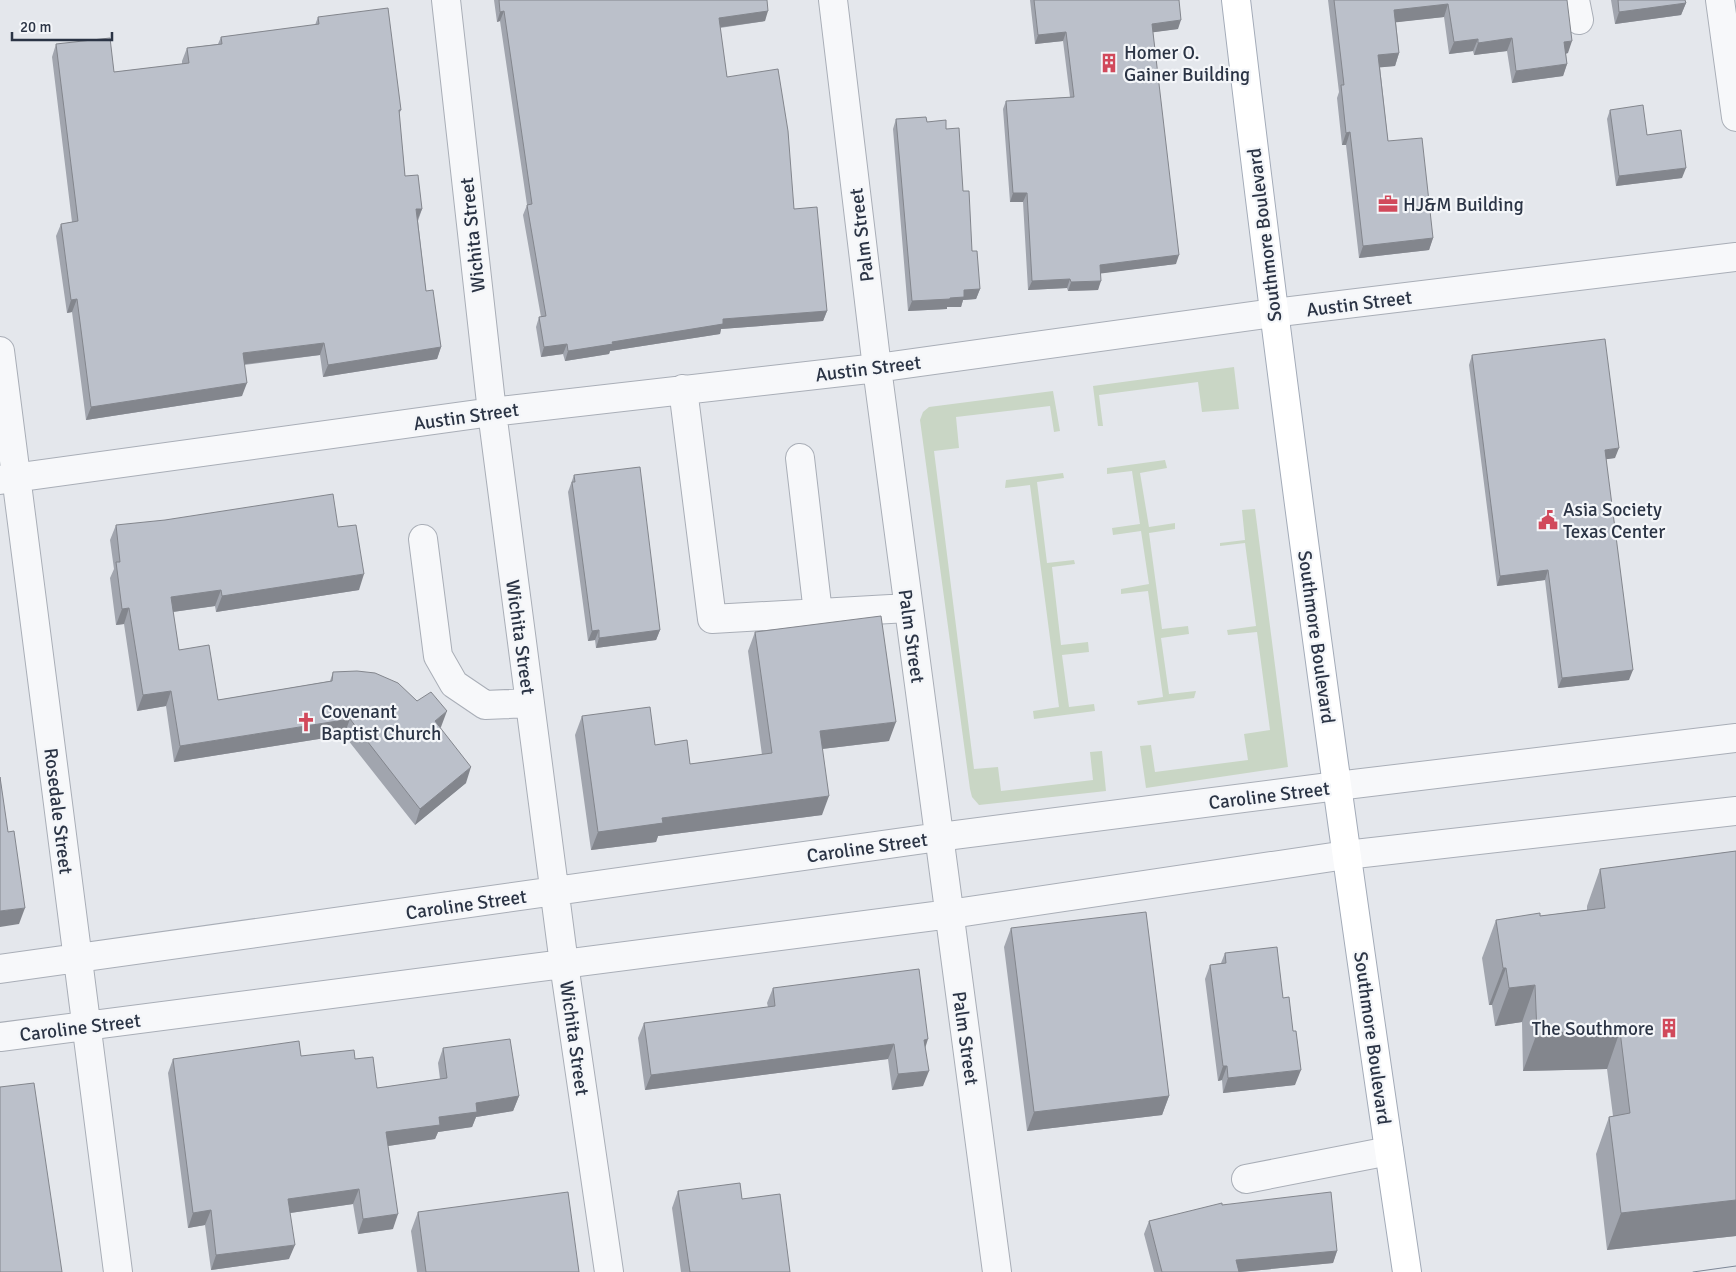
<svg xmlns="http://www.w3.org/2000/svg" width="1736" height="1272" font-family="Signika,sans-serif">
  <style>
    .green { fill: #c9d6c5 }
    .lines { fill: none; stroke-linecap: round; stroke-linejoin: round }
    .minor-casing { stroke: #a9aeb7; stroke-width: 30 }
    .major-casing { stroke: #a3abb8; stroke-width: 30 }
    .minor { stroke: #f7f8fa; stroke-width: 28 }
    .major { stroke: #fff; stroke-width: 28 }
    .tram { stroke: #7d8696; stroke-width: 1 }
    .wall { fill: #a1a5ae }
    .shaded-wall { fill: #83868d }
    .building { fill: #bbc0ca; stroke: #83868d }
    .labels { text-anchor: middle; stroke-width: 4.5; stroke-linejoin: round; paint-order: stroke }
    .poi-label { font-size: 19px; fill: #2b3445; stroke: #f4f6f9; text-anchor: start }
    .street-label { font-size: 19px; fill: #2b3445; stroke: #f4f6f9 }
  </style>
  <rect width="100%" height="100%" fill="#e4e7ec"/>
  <path class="green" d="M1234 367 1239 409 1202 412 1198 382 1099 395 1103 426H1098L1093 386Z
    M1053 391 1060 431 1054 432 1050 406 956 417 959 448 934 451 974 769 998 767 1001 791 1093 780 1090 752 1102 751 1106 791 979 805 972 797 970 789 920 420 923 412 929 407Z
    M1165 460 1167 468 1140 473 1149 527 1175 523V529L1149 533 1162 629 1188 626 1189 634 1161 638 1169 694 1196 691 1194 698 1138 705 1137 701 1163 697 1148 591 1121 594V589L1149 584 1141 531 1113 535 1112 528 1140 524 1132 471 1107 474V468Z
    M1063 473 1064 478 1037 482 1047 563 1074 560 1075 564 1052 567 1061 645 1088 642 1089 652 1062 655 1069 707 1094 704 1095 711 1034 719 1033 711 1059 707 1030 485 1005 488 1006 480Z
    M1255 509 1288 767 1146 788 1140 746 1151 745 1155 772 1248 760 1244 734 1270 730 1257 632 1228 635 1227 630 1256 626 1245 543 1220 546V543L1245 540 1242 510Z"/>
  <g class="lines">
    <defs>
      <path id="minor" d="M446 0 492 412 564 964 609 1272
        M833 0 877 368 997 1272
        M1575 0 1579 20
        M1720 0 1736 117
        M0 351 118 1272
        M683 389 712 619 908 608
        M800 458 818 613
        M0 480 492 412 877 368 1273 313 1736 257
        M423 539 438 656 454 684 485 705 530 703
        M0 969 939 837 1337 786 1736 738
        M0 1037 950 914 1346 855 1736 811
        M1246 1179 1389 1151"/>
      <path id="major" d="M1236 0C1286 425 1344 849 1407 1272"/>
    </defs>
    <use href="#minor" class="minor-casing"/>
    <use href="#major" class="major-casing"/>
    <use href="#minor" class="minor"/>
    <use href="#major" class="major"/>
    <path class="tram" d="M1693 1272 1736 1266"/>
  </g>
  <path class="wall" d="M494 0H767L765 21 720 28 727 77 794 209 827 311 823 321 721 329 720 334 610 351 609 354 565 361 563 354 541 357 536 327 539 317H541L523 215 527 205 500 21 497 22Z
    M1030 0H1179L1178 29 1153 32 1176 264 1101 273 1098 290 1068 291 1067 288 1028 290 1023 202H1010L1003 109 1006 101 1070 97 1063 41 1035 44Z
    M1328 0H1567L1568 53 1566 54 1567 64 1563 76 1512 83 1507 51 1474 55 1473 51 1449 54 1444 17 1396 22 1399 53 1395 66 1380 67 1388 141 1433 238 1429 250 1359 258 1346 145H1342L1337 98 1339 92Z
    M1611 0H1685L1686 3 1681 15 1615 24Z
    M318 17 401 110 399 114 405 176 422 209 418 221 426 291 441 347 437 359 323 377 320 355 244 365 242 396 86 420 72 312 67 313 56 236 61 224 72 222 52 57 56 44 114 72 182 64V61L187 48 218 44 221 37 315 25Z
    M1610 110 1647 135 1682 178 1616 186 1607 119Z
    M896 119 927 122 963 191 972 251 980 289 976 299 963 300 961 307H947V309L908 311 893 129Z
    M1472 355 1615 458 1606 459 1629 680 1558 688 1545 580 1497 586 1469 365Z
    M574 475 660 630 656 640 596 648 595 640 588 641 568 492Z
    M116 525 338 527 359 590 216 612 215 606 173 612 179 650 218 700 330 681 333 672 441 727H440L466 783 415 825 344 735 174 762 166 706 137 711 124 624 116 625 110 578 114 569 110 540Z
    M755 632 889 741 822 749V815L658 836 656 842 591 850 575 735 582 716 655 745 690 764 762 755 748 651Z
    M1736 851V1236L1607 1250 1596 1154 1609 1117 1613 1116 1607 1069 1523 1071 1522 1022 1495 1026 1492 1005H1489L1482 958 1496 920 1540 916 1587 910V906L1600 869Z
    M1011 928 1169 1096 1162 1115 1027 1131 1004 947Z
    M1225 953 1283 998 1295 1085 1223 1093 1222 1080 1218 1081 1205 979 1210 965 1221 963Z
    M773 988 925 1049 923 1086 892 1090 888 1059 645 1090 638 1038 644 1023 768 1007 767 1003Z
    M443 1048 519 1096 513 1111 476 1117 472 1127 438 1132 435 1139 388 1146 393 1229 358 1234 353 1204 290 1213 289 1259 211 1270 205 1225 188 1228 168 1073 173 1059 301 1056 355 1059 377 1088 440 1079 438 1063Z
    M678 1191 742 1199 790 1272H681L672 1208Z
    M1222 1205 1337 1251 1333 1263 1240 1272H1154L1144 1234 1149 1221Z
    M418 1212 579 1272H417L411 1231Z"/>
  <path class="shaded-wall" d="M1686 3 1681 15 1615 24 1619 12Z
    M1448 4 1444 17 1390 23 1394 10Z
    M504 11 500 21 497 22 500 12Z
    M768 11 765 21 715 28 719 18Z
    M1181 20 1178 29 1148 33 1152 24Z
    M1066 32 1063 41 1035 44 1038 35Z
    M1512 38 1507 51 1474 55 1478 43Z
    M1478 39 1473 51 1449 54 1454 42Z
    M1572 41 1568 53 1559 54 1564 42Z
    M1399 53 1395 66 1374 68 1378 55Z
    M1567 64 1563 76 1512 83 1516 71Z
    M1350 132 1346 145H1342L1346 133Z
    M1686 168 1682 178 1616 186 1619 176Z
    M1013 193H1027L1023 202H1010Z
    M416 209H422L417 221Z
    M1433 238 1429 250 1359 258 1363 246Z
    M1179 255 1176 264 1097 274 1100 265Z
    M1070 279 1067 288 1028 290 1032 281Z
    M1101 281 1098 290 1068 291 1071 282Z
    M980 289 976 299 963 300 961 307H947V309L908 311 912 301 964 290Z
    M77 299 72 312 67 313 71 300Z
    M827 311 823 321 721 329 720 334 610 351 609 354 565 361 568 351 723 319Z
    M324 343 320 355 238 365 243 353Z
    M567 344 563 354 541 357 544 347Z
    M441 347 437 359 323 377 328 365Z
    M247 383 242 396 86 420 91 407Z
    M1619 448 1615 458 1601 460 1605 450Z
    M1548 570 1545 580 1497 586 1500 576Z
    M364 574 359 590 216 612 222 596Z
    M221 590 215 606 165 613 171 597Z
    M129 608 124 624 116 625 122 609Z
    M599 630 595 640 588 641 592 631Z
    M660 630 656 640 596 648 599 638Z
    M1633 670 1629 680 1558 688 1562 678Z
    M171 691 166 706 137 711 143 695Z
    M447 711 441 727 429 736 435 721Z
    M350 719 344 735 174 762 180 746Z
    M896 722 889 741 813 750 820 731Z
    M471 767 466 783 415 825 420 809Z
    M829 796 822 815 658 836 656 842 591 850 598 832 662 818Z
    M25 908 19 924 0 927V911Z
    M1503 968H1506L1492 1005H1489Z
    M1535 985 1522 1022 1495 1026 1509 988Z
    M1620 1031 1607 1069 1523 1071 1537 1033Z
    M928 1039 923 1055 924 1040Z
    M894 1044 888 1059 645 1090 651 1075Z
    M1223 1066H1227L1222 1080 1218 1081Z
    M1301 1070 1295 1085 1223 1093 1228 1078Z
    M929 1071 923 1086 892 1090 898 1074Z
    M519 1096 513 1111 476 1117 472 1127 438 1132 435 1139 381 1147 386 1132 439 1117 476 1103Z
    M1169 1096 1162 1115 1027 1131 1034 1112Z
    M359 1189 353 1204 283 1214 288 1199Z
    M1736 1200V1236L1607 1250 1621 1213Z
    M211 1210 205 1225 188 1228 193 1213Z
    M398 1214 393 1229 358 1234 363 1219Z
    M295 1245 289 1259 211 1270 216 1255Z
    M1337 1251 1333 1263 1240 1272H1232L1236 1260Z"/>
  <path class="building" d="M499 0H767L768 11 719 18 727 77 778 69 788 131 794 209 817 207 827 311 723 319V324L612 342 613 344 568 351 567 344 544 347 539 317 546 316 527 205 532 204 504 11 500 12Z
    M1034 0H1179L1181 20 1152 24 1179 255 1100 265 1101 281 1071 282 1070 279 1032 281 1027 193H1013L1006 101 1074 97 1066 32 1038 35Z
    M1334 0H1567L1572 41 1564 42 1567 64 1516 71 1512 38 1478 43V39L1454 42 1448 4 1394 10 1399 53 1378 55 1388 141 1422 138 1433 238 1363 246 1350 132 1346 133 1341 85H1344Z
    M1618 0H1685L1686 3 1619 12Z
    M388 8 401 110H399L405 176 418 175 422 209H416L426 291 433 290 441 347 328 365 324 343 243 353 247 383 91 407 77 299 71 300 61 224 78 221 56 44 110 38 114 72 189 63 187 48 222 44 221 37 319 24 318 17Z
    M1643 105 1647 135 1681 130 1686 168 1619 176 1610 110Z
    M926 117 927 122 946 120V129L959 128 963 191H969L972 251H977L980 289 964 290V297L950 298V299L912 301 896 119Z
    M1605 339 1619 448 1605 450 1633 670 1562 678 1548 570 1500 576 1472 355Z
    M640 467 660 630 599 638V630L592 631 572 482H575L574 475Z
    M333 494 338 527 356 525 364 574 222 596 221 590 171 597 179 650 209 645 218 700 332 681 333 672 357 671 375 673 398 683 417 701 431 692 447 711 435 721 471 767 420 809 350 719 180 746 171 691 143 695 129 608 122 609 116 562H120L116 525 165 520Z
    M881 616 896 722 820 731 829 796 662 818 663 823 598 832 582 716 650 707 655 745 687 740 690 764 772 753 755 632Z
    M0 777 8 832 14 831 25 908 0 911Z
    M1736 851V1200L1621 1213 1609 1117 1630 1113 1620 1031 1537 1033 1535 985 1509 988 1506 968H1503L1496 920 1540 913V916L1605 908 1600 869Z
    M1146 912 1169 1096 1034 1112 1011 928Z
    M1277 947 1283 998 1289 997 1293 1031H1296L1301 1070 1228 1078 1227 1066H1223L1210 965 1226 963 1225 953Z
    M919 969 928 1039 924 1040 929 1071 898 1074 894 1044 651 1075 644 1023 775 1006 773 988Z
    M510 1039 519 1096 476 1103 477 1112 439 1117 440 1125 386 1132 398 1214 363 1219 359 1189 288 1199 295 1245 216 1255 211 1210 193 1213 173 1059 299 1041 301 1056 354 1050 355 1059 373 1057 377 1088 447 1078 443 1048Z
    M34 1083 62 1272H0V1087Z
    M740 1183 742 1199 780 1194 790 1272H690L678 1191Z
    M568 1192 579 1272H426L418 1212Z
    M1331 1192 1337 1251 1236 1260 1239 1272H1162L1149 1221 1222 1203V1205Z"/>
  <defs>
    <symbol id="building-bare" viewBox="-9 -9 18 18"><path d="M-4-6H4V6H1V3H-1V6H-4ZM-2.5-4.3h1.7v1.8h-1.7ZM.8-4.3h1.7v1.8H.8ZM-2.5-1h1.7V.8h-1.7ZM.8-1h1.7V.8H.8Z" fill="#d1495b" stroke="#f4f6f9" stroke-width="2.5" paint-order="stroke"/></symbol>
    <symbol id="office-bare" viewBox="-9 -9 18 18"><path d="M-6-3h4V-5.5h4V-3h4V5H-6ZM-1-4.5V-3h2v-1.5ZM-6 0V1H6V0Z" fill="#d1495b" stroke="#f4f6f9" stroke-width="2.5" paint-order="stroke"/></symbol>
    <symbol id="civic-bare" viewBox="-9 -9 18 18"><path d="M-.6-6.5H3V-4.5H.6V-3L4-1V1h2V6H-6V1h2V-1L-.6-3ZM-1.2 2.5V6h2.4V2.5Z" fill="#d1495b" stroke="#f4f6f9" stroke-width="2.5" paint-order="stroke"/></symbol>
    <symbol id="church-bare" viewBox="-9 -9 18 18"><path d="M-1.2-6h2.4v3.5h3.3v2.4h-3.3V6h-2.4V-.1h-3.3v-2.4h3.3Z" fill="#d1495b" stroke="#f4f6f9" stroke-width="2.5" paint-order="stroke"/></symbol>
  </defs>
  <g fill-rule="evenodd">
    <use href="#building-bare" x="1095" y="49" width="28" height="28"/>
    <use href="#office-bare" x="1374" y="190" width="28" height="28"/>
    <use href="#civic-bare" x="1534" y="506" width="28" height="28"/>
    <use href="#church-bare" x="292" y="708" width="28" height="28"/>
    <use href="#building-bare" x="1655" y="1014" width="28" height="28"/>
  </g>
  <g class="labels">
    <g class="poi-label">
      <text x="1124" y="59">Homer O.<tspan x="1124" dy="22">Gainer Building</tspan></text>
      <text x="1403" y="211">HJ&amp;M Building</text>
      <text x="1563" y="516">Asia Society<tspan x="1563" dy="22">Texas Center</tspan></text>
      <text x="321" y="718">Covenant<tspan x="321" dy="22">Baptist Church</tspan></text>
      <text x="1654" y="1035" text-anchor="end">The Southmore</text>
    </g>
    <g class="street-label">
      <text transform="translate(472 235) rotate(-96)" y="7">Wichita Street</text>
      <text transform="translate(861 235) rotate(-97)" y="7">Palm Street</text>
      <text transform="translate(1264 235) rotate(-97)" y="7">Southmore Boulevard</text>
      <text transform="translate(1359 303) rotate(-7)" y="7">Austin Street</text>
      <text transform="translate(868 368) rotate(-7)" y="7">Austin Street</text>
      <text transform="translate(466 416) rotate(-8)" y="7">Austin Street</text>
      <text transform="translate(912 636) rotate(82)" y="7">Palm Street</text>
      <text transform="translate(521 637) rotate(82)" y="7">Wichita Street</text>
      <text transform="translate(1317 637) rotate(82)" y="7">Southmore Boulevard</text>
      <text transform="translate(1269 795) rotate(-7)" y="7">Caroline Street</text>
      <text transform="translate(59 811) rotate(83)" y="7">Rosedale Street</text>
      <text transform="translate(867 847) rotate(-8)" y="7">Caroline Street</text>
      <text transform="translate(466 904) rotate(-8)" y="7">Caroline Street</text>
      <text transform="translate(80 1027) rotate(-7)" y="7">Caroline Street</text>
      <text transform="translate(575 1038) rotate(82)" y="7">Wichita Street</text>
      <text transform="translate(966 1038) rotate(82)" y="7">Palm Street</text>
      <text transform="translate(1373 1038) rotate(82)" y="7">Southmore Boulevard</text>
    </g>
  </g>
  <path d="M12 32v8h100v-8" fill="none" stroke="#2b3445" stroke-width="2.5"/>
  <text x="20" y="32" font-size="15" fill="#2b3445" stroke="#f4f6f9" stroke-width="4" paint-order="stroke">20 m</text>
</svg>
